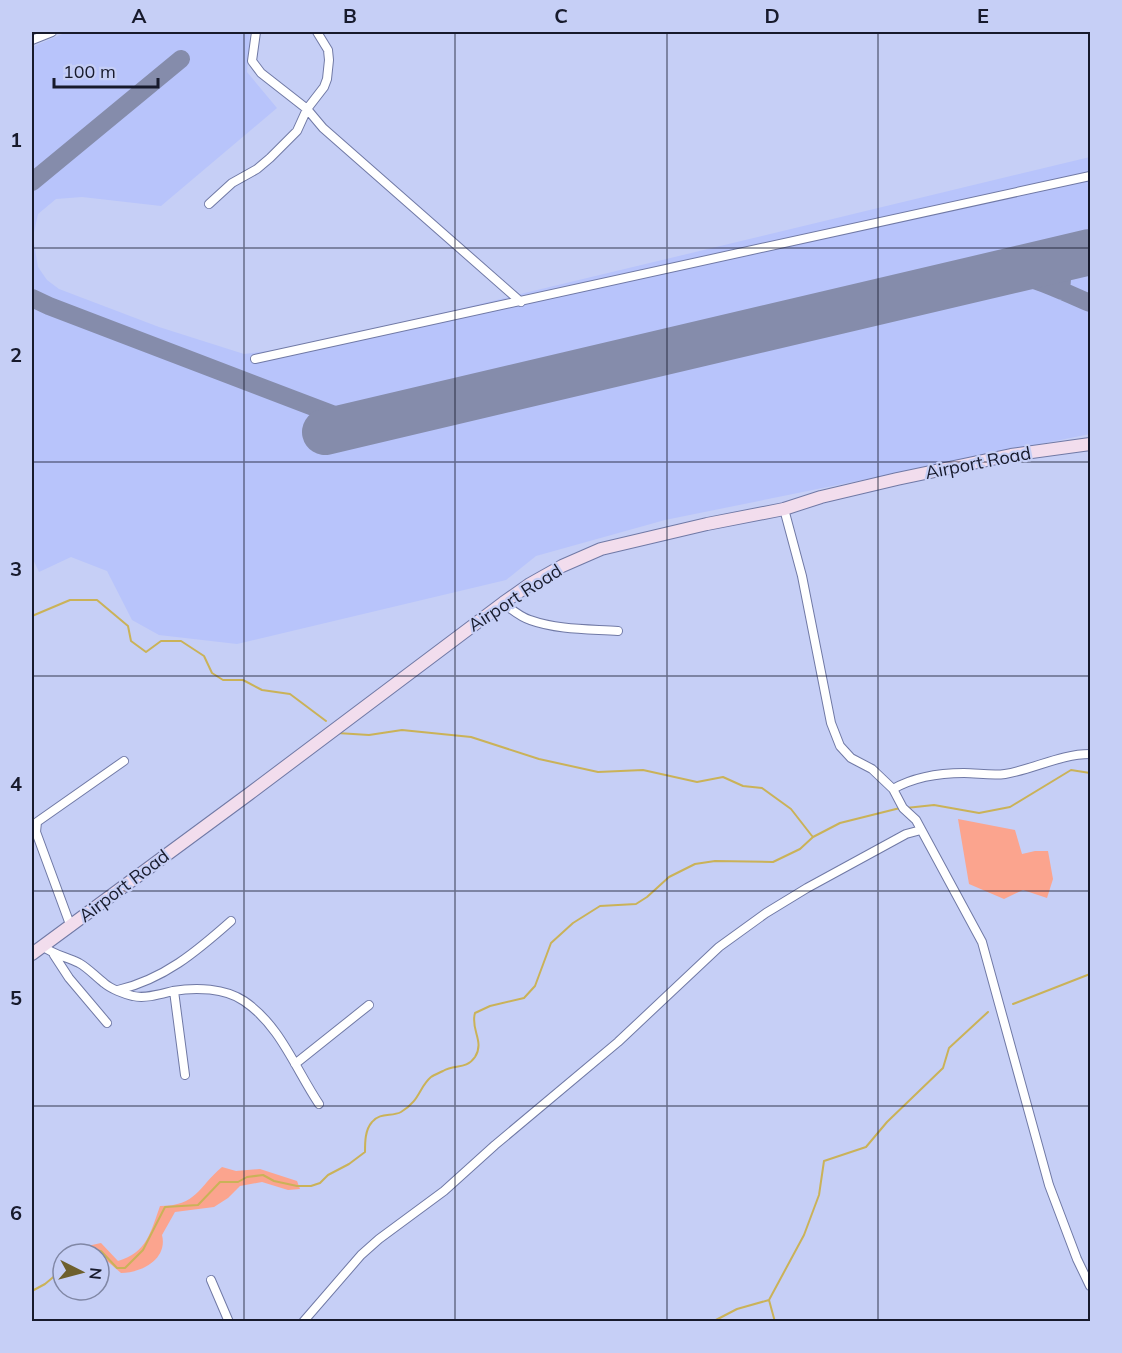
<svg xmlns="http://www.w3.org/2000/svg" width="1122" height="1353" font-family="Mulish,sans-serif">
  <style>
    .built { fill: #b8c4fb }
    .green { fill: #fba48e }
    .lines { fill: none; stroke-linecap: round; stroke-linejoin: round }
    .stream { stroke: #cab258; stroke-width: 2 }
    .taxiway { stroke: #858cab; stroke-width: 18 }
    .runway { stroke: #858cab; stroke-width: 46 }
    .street-casing { stroke: #7079a5; stroke-width: 10 }
    .secondary-casing { stroke: #7079a5; stroke-width: 14 }
    .street { stroke: #fff; stroke-width: 8 }
    .secondary { stroke: #f2dded; stroke-width: 12 }
    .grid { fill: none; stroke: #171a2c; stroke-width: 1.5; stroke-opacity: 0.55 }
    .labels { text-anchor: middle; stroke-width: 4.5; stroke-linejoin: round; paint-order: stroke }
    .street-label { font-size: 18px; fill: #171a2c; stroke: #c6cff6 }
    .neatline { fill: none; stroke: #171a2c; stroke-width: 2 }
    .grid-label { font-size: 20px; text-anchor: middle; font-weight: bold; fill: #171a2c }
  </style>
  <rect width="100%" height="100%" fill="#c6cff6"/>
  <path class="built" d="M67 32H250L247 72 277 108 161 206 82 197 56 199 38 214 33 237 38 267 47 280 59 289 159 327 244 354 305 346 1090 157V434L665 520 536 556 506 580 237 644 159 635 132 620 107 571 71 557 39 572 32 557V47Z"/>
  <path class="green" d="M958 819 1015 830 1022 854 1035 851H1048L1053 879 1047 898 1023 890 1004 899 969 884Z
    M222 1167 236 1171 260 1169 297 1181 300 1189 288 1190 262 1182 240 1186 228 1198 214 1207 175 1212 162 1235C168 1259 142 1273 121 1273L99 1254H74L83 1247 101 1243 118 1261C147 1253 151 1231 160 1206 197 1206 198 1187 222 1167Z"/>
  <g class="lines">
    <path class="stream" d="M32 616 70 600H97L128 626 131 641 146 652 161 641H181L204 656 212 673 223 680H243L262 690 290 694 326 721
      M337 733 369 735 402 730 471 737 539 759 598 772 643 770 697 782 723 777 743 786 762 788 791 809 812 836
      M906 808 934 805 979 813 1010 807 1071 770 1090 773
      M1013 1004 1090 974
      M84 1254 87 1250 101 1251 117 1268H125L143 1250 165 1207 198 1205 220 1182H238L247 1177 263 1175 274 1181 297 1186H311L320 1183 328 1175 349 1164 365 1152C365 1142 365 1130 372 1122 380 1112 392 1117 401 1112 420 1101 419 1087 431 1077 434 1075 439 1073 443 1071 455 1064 466 1070 475 1057 485 1041 470 1030 475 1013L490 1006 524 998 535 986 551 943 573 923 600 906 636 904 647 897 669 877 695 864 715 861 773 862 800 849 813 837 840 823 900 808
      M32 1291 45 1284 63 1269
      M769 1300 775 1322
      M712 1322 737 1309 769 1300 804 1235 819 1195 824 1161 866 1147 887 1122 943 1068 949 1048 988 1012"/>
    <path class="taxiway" d="M32 182 181 59
      M1000 273C1032 275 1061 291 1090 303
      M1062 291C1060 274 1065 264 1080 254
      M32 298 49 306 358 424"/>
    <path class="runway" d="M325 432 1090 252"/>
    <defs>
      <path id="street" d="M256 32 252 61 261 73 307 109 323 128 521 302
        M32 40 52 32
        M209 204 232 183 257 169 270 158 297 131 307 109 324 87 327 79 329 60 328 50 317 32
        M255 359 1090 176
        M784 509 802 576 831 723 840 746 851 758 872 769 893 789
        M503 603C511 609 520 617 530 620 558 630 589 629 618 631
        M1090 754C1061 754 1034 769 1005 774 992 776 977 773 964 773 939 773 914 777 893 789L903 808 916 820 982 942 1049 1185 1077 1259 1090 1286
        M71 927 36 832 37 822 124 761
        M42 946C56 956 65 956 79 963 88 968 95 976 104 983 111 989 124 994 133 996 145 999 161 994 173 991 196 987 225 988 244 1001 280 1025 296 1070 319 1104
        M54 955 69 978 107 1023
        M118 990C164 979 196 952 231 921
        M174 991 185 1075
        M295 1064 369 1005
        M211 1280 229 1322
        M303 1322 361 1255 379 1239 444 1191 495 1145 618 1042 719 947 766 913 807 888 906 834 921 830"/>
      <path id="secondary" d="M32 954 249 794 503 603 530 584 562 566 601 549 707 524 784 509 821 497 897 479 1011 455 1090 444"/>
    </defs>
    <use href="#street" class="street-casing"/>
    <use href="#secondary" class="secondary-casing"/>
    <use href="#street" class="street"/>
    <use href="#secondary" class="secondary"/>
  </g>
  <path class="grid" d="M244 32V1322M455 32V1322M667 32V1322M878 32V1322M32 248H1090M32 462H1090M32 676H1090M32 891H1090M32 1106H1090"/>
  <g class="labels">
    <g class="street-label">
      <text transform="translate(978 463) rotate(-11)" y="6">Airport Road</text>
      <text transform="translate(515 598) rotate(-33)" y="6">Airport Road</text>
      <text transform="translate(124 886) rotate(-37)" y="6">Airport Road</text>
    </g>
  </g>
  <rect width="1122" height="1353" fill="none" stroke="#c6cff6" stroke-width="66"/>
  <g transform="translate(81 1272) rotate(96)"><circle r="28" fill="#c6cff6" stroke="#8087a5" stroke-width="1.5"/>
  <path d="M0-4.5L10 22L0 15L-10 22Z" fill="#6e602d"/>
  <text y="-9" font-size="16" font-weight="bold" text-anchor="middle" fill="#171a2c">N</text>
  </g>
  <path d="M54 78v9h104v-9" fill="none" stroke="#171a2c" stroke-width="3"/>
  <text x="63" y="78" font-size="18" fill="#171a2c" stroke="#c6cff6" stroke-width="4.5" paint-order="stroke">100 m</text>
  <rect x="33" y="33" width="1056" height="1287" class="neatline"/>
  <g class="grid-label">
    <text x="139" y="23">A</text>
    <text x="350" y="23">B</text>
    <text x="561" y="23">C</text>
    <text x="772" y="23">D</text>
    <text x="983" y="23">E</text>
    <text x="16" y="147">1</text>
    <text x="16" y="362">2</text>
    <text x="16" y="576">3</text>
    <text x="16" y="791">4</text>
    <text x="16" y="1005">5</text>
    <text x="16" y="1220">6</text>
  </g>
</svg>
